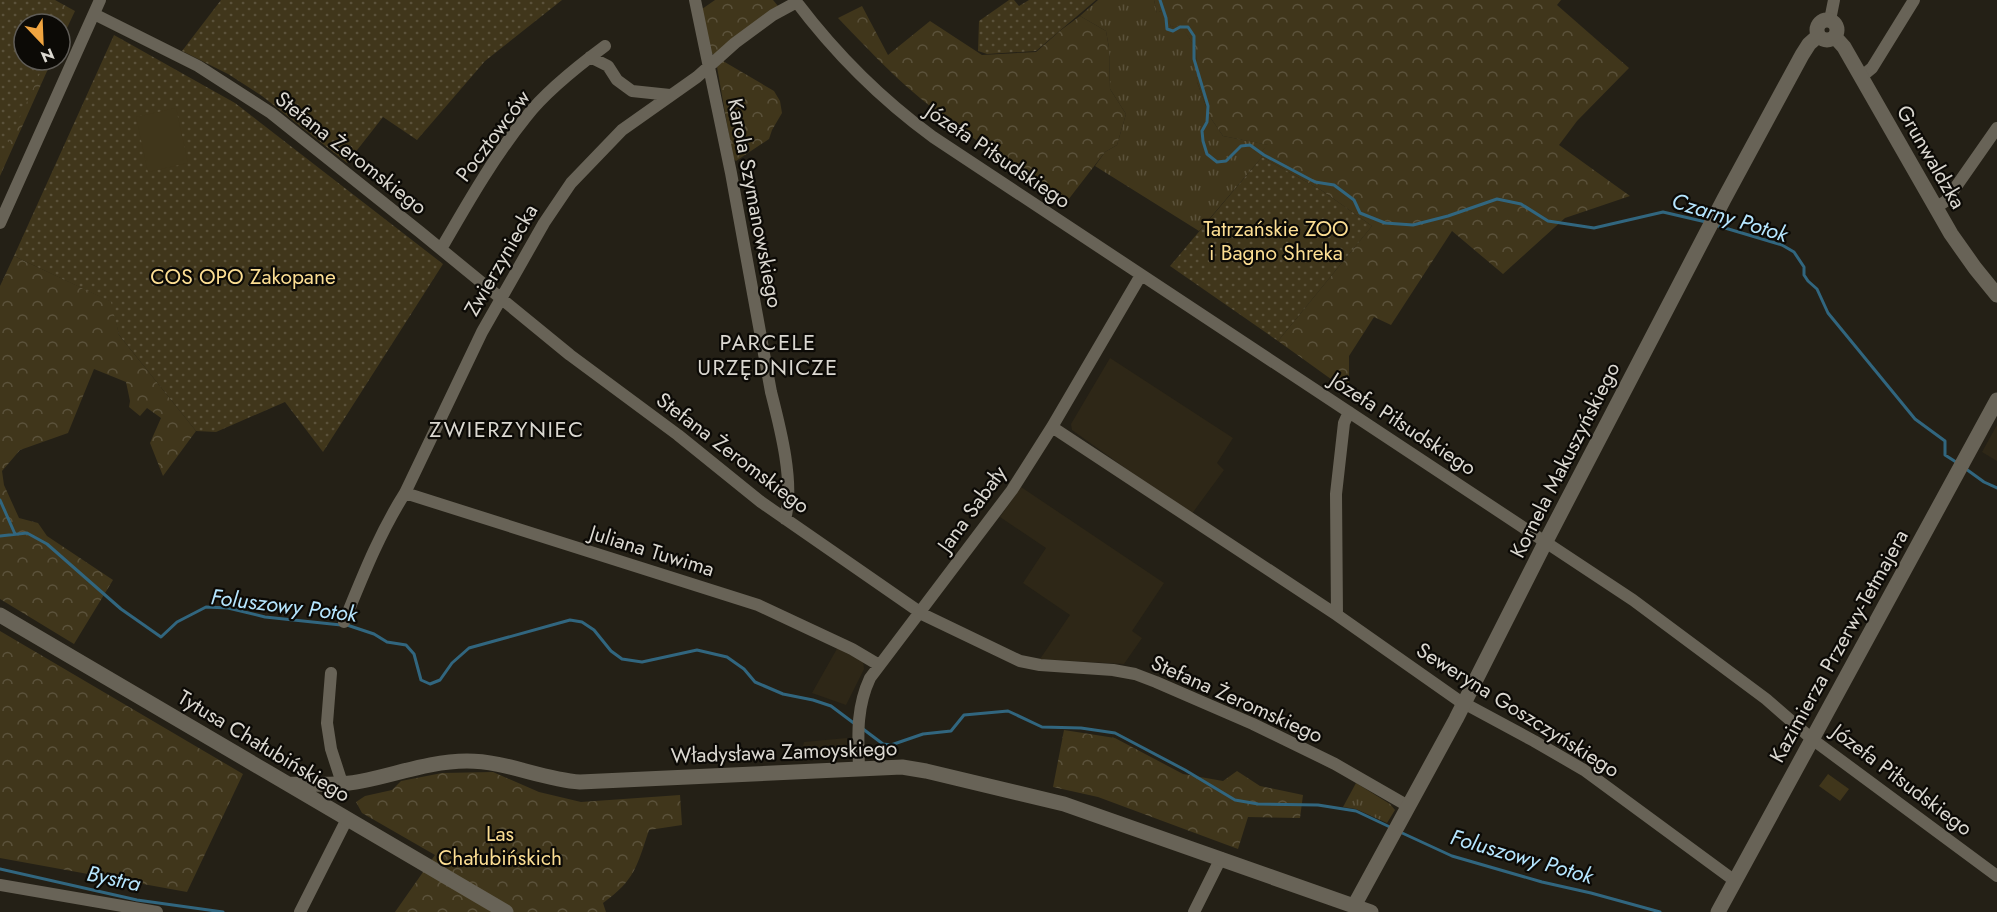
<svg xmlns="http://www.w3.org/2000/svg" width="1997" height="912" font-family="Jost,sans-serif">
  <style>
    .built { fill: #2e2717 }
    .grass { fill: url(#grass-tufts) }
    .forest { fill: url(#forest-crowns) }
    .park { fill: url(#park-dots) }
    .pitch { fill: #40361b }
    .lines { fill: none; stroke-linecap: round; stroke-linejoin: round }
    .stream { stroke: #31667f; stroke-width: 3 }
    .minor { stroke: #686357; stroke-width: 12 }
    .tertiary { stroke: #686357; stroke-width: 15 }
    .labels { text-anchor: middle; stroke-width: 4.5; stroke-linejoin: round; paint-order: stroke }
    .street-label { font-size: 21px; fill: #dbd8d1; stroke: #0c0a06 }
    .park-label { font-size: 21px; fill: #fcde93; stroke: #0c0a06 }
    .water-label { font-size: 22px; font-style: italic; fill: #b6e6ff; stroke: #0c0a06 }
    .neighbourhood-label { font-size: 22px; letter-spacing: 1.5px; fill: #dbd8d1; stroke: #0c0a06 }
  </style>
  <defs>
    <pattern id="grass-tufts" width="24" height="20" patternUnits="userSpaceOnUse" patternTransform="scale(1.5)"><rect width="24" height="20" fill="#40361b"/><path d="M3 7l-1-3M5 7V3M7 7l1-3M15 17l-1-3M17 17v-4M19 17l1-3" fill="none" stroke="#5b523b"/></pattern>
    <pattern id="forest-crowns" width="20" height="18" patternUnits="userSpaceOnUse" patternTransform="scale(1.5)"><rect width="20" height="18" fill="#40361b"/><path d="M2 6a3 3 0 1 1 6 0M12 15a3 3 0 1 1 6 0" fill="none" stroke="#5b523b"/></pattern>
    <pattern id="park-dots" width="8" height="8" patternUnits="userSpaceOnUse" patternTransform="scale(1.5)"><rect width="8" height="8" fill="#40361b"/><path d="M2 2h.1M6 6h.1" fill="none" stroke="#5b523b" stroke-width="1.8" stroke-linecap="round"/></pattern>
  </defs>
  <rect width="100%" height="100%" fill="#242016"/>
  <path class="built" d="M1110 358 1233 438 1217 463 1224 470 1191 515 1072 430 1071 424Z
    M1997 425V461L1982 452Z
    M1021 487 1164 583 1132 631 1142 638 1124 664 1040 659 1070 615 1023 583 1046 548 1000 517Z
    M838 647 863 661 864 669 846 705 812 693Z
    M847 738 848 750 842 755 800 758 804 742Z"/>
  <path class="grass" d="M1098 0H1154L1157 13 1160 11 1168 15 1171 27 1180 24 1196 48 1197 82 1210 117 1223 136 1269 145 1261 152 1262 157 1199 231 1095 166 1105 152 1117 145 1126 114 1110 89 1109 48 1106 31 1080 16Z
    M1356 783 1390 804 1395 810 1387 823 1356 809 1343 807Z"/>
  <path class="forest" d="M0 0H55L75 11 60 43V24H24V60H52L0 176Z
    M715 0H773L778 6 716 56 711 53 702 9Z
    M1154 0H1561L1557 5 1629 68 1577 121 1559 145 1630 196 1565 218 1503 274 1452 231 1391 325 1374 317 1349 356V384L1342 387 1278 341 1372 226 1321 190 1262 157 1261 152 1268 145 1223 136 1210 117 1197 82 1196 48 1180 25 1171 27 1167 15 1160 11 1157 14Z
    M862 6 888 55 930 21 982 55 1036 52 1061 30 1080 16 1106 31 1109 48 1110 89 1126 114 1117 145 1105 152 1068 200C1018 168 966 136 920 98 891 74 864 45 838 18Z
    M723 61 774 91 780 101 782 113 772 130 769 139 736 161 733 158 717 67Z
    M14 256 112 302 119 335 196 431 163 476 150 443 161 418 147 408 140 416 129 407 130 401 126 382 94 369 68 433 20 450 2 471 4 485 19 518 38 523 47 536 113 580 74 644 0 599V286Z
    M0 631 243 774 187 892 0 858Z
    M1064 730 1115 738 1183 774 1223 781 1237 771 1260 786 1303 795 1300 818 1248 817 1238 849 1098 797 1053 787Z
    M493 772 539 792 581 802 680 795 682 825 649 830C637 866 635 880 603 903L606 912H395L435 855 362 813 356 802 365 796 392 790 401 781 442 773Z"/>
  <path class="park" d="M0 0H47L68 13 60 30V24H24V60H46L0 161Z
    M221 0H562L485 61 417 140 383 117 347 163 262 96 228 74 182 51Z
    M1009 0H1014L1019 6 1029 0H1096L1036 51 987 54 978 51 979 21Z
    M114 35 235 103 443 264 323 452 285 402 216 432 196 431 119 335 111 302 14 256Z
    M1262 157 1321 190 1372 226 1278 341 1170 266Z"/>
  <path class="pitch" d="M176 108 188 163 148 172 136 117Z
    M1828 774 1849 789 1840 801 1819 786Z"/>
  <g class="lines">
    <path class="stream" d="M1160 0 1166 18 1167 29 1173 31 1180 27H1188L1194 36V59L1208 106 1207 122 1202 131 1203 141 1207 154 1217 162 1226 161 1241 146 1250 145 1264 155 1315 182 1334 185 1354 200 1360 213 1385 223 1413 225 1448 216 1497 199 1521 204 1548 221 1594 228 1663 212 1706 222
      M1715 225 1782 245 1794 252 1804 267V275L1808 281 1817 289 1828 313 1915 419 1945 441V455L1956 462
      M1966 469 1984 482 1997 488
      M0 500 15 534
      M0 536 27 533 47 544 121 609 161 637 177 622 206 607 228 608 265 617 341 625
      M347 625 374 634 387 642 406 645 414 654 421 680 430 684 440 680 452 663 469 648 570 620 582 622 594 630 611 651 622 659 642 662 697 650 727 657 744 669 755 682 783 694 813 700 831 706 855 724
      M863 729 883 744 891 745 923 734 951 731 964 715 1008 711 1042 727 1081 728 1115 733 1185 770 1235 800 1258 804 1318 805 1356 811 1392 828
      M1400 832 1452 856 1542 882 1591 893 1660 912
      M0 869 137 900 223 912"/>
    <path class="minor" d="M695 0 731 173 771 392C780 427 795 484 785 519
      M795 0C834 52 881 99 933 137L1633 600 1766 699 1812 739 1997 876
      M94 14 198 66 271 113 420 232 570 355 678 435 761 502 924 615 1020 661 1040 665 1113 670 1135 674 1156 682 1253 724 1335 764 1408 806
      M1830 20 1834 0
      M590 57 608 66 617 80 632 91 670 95
      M1861 77 1872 68 1914 0
      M1935 208 1946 201 1997 128
      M0 223 100 0
      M441 249C467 204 493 158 526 117 546 91 578 66 605 46
      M1052 427 1337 615 1458 700 1534 741 1584 770 1735 881
      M405 493 758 605 852 649 879 665
      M1337 615 1336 494 1344 423 1349 412
      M344 622C362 578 379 534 405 493L482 332 544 223 571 183 622 130 697 77 735 43 773 15 797 2
      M331 673 327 723 331 749 342 783
      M859 768C858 736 856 708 870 678L1012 490 1052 427 1141 275
      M0 885 157 912
      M300 912 347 819
      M1194 912 1221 858"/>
    <path class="tertiary" d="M1817 30a10 10 0 1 1 20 0a10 10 0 1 1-20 0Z
      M1835 37 1844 47 1951 234 1975 268 1997 295
      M0 615 506 912
      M288 784C313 784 338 786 362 781 397 774 431 761 467 761 506 761 541 779 580 782L902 767 926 771 1064 804 1371 912
      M1354 906 1456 719 1546 541 1724 199 1802 55 1809 44 1818 36
      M1718 912 1997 400"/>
  </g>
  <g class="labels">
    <g class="street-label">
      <text transform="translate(493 136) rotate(-53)" y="7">Pocztowców</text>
      <text transform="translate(351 153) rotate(38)" y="7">Stefana Żeromskiego</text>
      <text transform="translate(998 156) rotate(34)" y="7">Józefa Piłsudskiego</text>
      <text transform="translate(1931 157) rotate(60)" y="7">Grunwaldzka</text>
      <text transform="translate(755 203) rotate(79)" y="7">Karola Szymanowskiego</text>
      <text transform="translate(501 260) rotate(-60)" y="7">Zwierzyniecka</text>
      <text transform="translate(1403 424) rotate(33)" y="7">Józefa Piłsudskiego</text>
      <text transform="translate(733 453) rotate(37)" y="7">Stefana Żeromskiego</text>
      <text transform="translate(1565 460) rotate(-63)" y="7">Kornela Makuszyńskiego</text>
      <text transform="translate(972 509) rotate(-54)" y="7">Jana Sabały</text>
      <text transform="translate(652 551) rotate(17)" y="7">Juliana Tuwima</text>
      <text transform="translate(1839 646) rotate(-61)" y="7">Kazimierza Przerwy-Tetmajera</text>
      <text transform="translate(1237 699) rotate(24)" y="7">Stefana Żeromskiego</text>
      <text transform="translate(1518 710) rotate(32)" y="7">Seweryna Goszczyńskiego</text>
      <text transform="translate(264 746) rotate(31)" y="7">Tytusa Chałubińskiego</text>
      <text transform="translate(784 752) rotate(-2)" y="7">Władysława Zamoyskiego</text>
      <text transform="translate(1902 780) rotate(37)" y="7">Józefa Piłsudskiego</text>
    </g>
    <g class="park-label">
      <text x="1276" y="236">Tatrzańskie ZOO<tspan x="1276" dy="24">i Bagno Shreka</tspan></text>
      <text x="243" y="284">COS OPO Zakopane</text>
      <text x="500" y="841">Las<tspan x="500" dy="24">Chałubińskich</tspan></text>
    </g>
    <g class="water-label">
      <text transform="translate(1730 217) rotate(17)" y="8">Czarny Potok</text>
      <text transform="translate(284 605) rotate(7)" y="8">Foluszowy Potok</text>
      <text transform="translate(1522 856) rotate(16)" y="8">Foluszowy Potok</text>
      <text transform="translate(114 878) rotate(12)" y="8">Bystra</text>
    </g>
    <g class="neighbourhood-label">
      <text x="768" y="350">PARCELE<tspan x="768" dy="25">URZĘDNICZE</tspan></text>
      <text x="507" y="437">ZWIERZYNIEC</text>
    </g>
  </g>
  <g transform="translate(42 42) rotate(157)"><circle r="28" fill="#0c0a06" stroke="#5f5c57" stroke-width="1.5"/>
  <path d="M0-4.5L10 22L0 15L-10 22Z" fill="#f1a540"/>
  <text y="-9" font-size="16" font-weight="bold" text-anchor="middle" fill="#dbd8d1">N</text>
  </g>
</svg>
